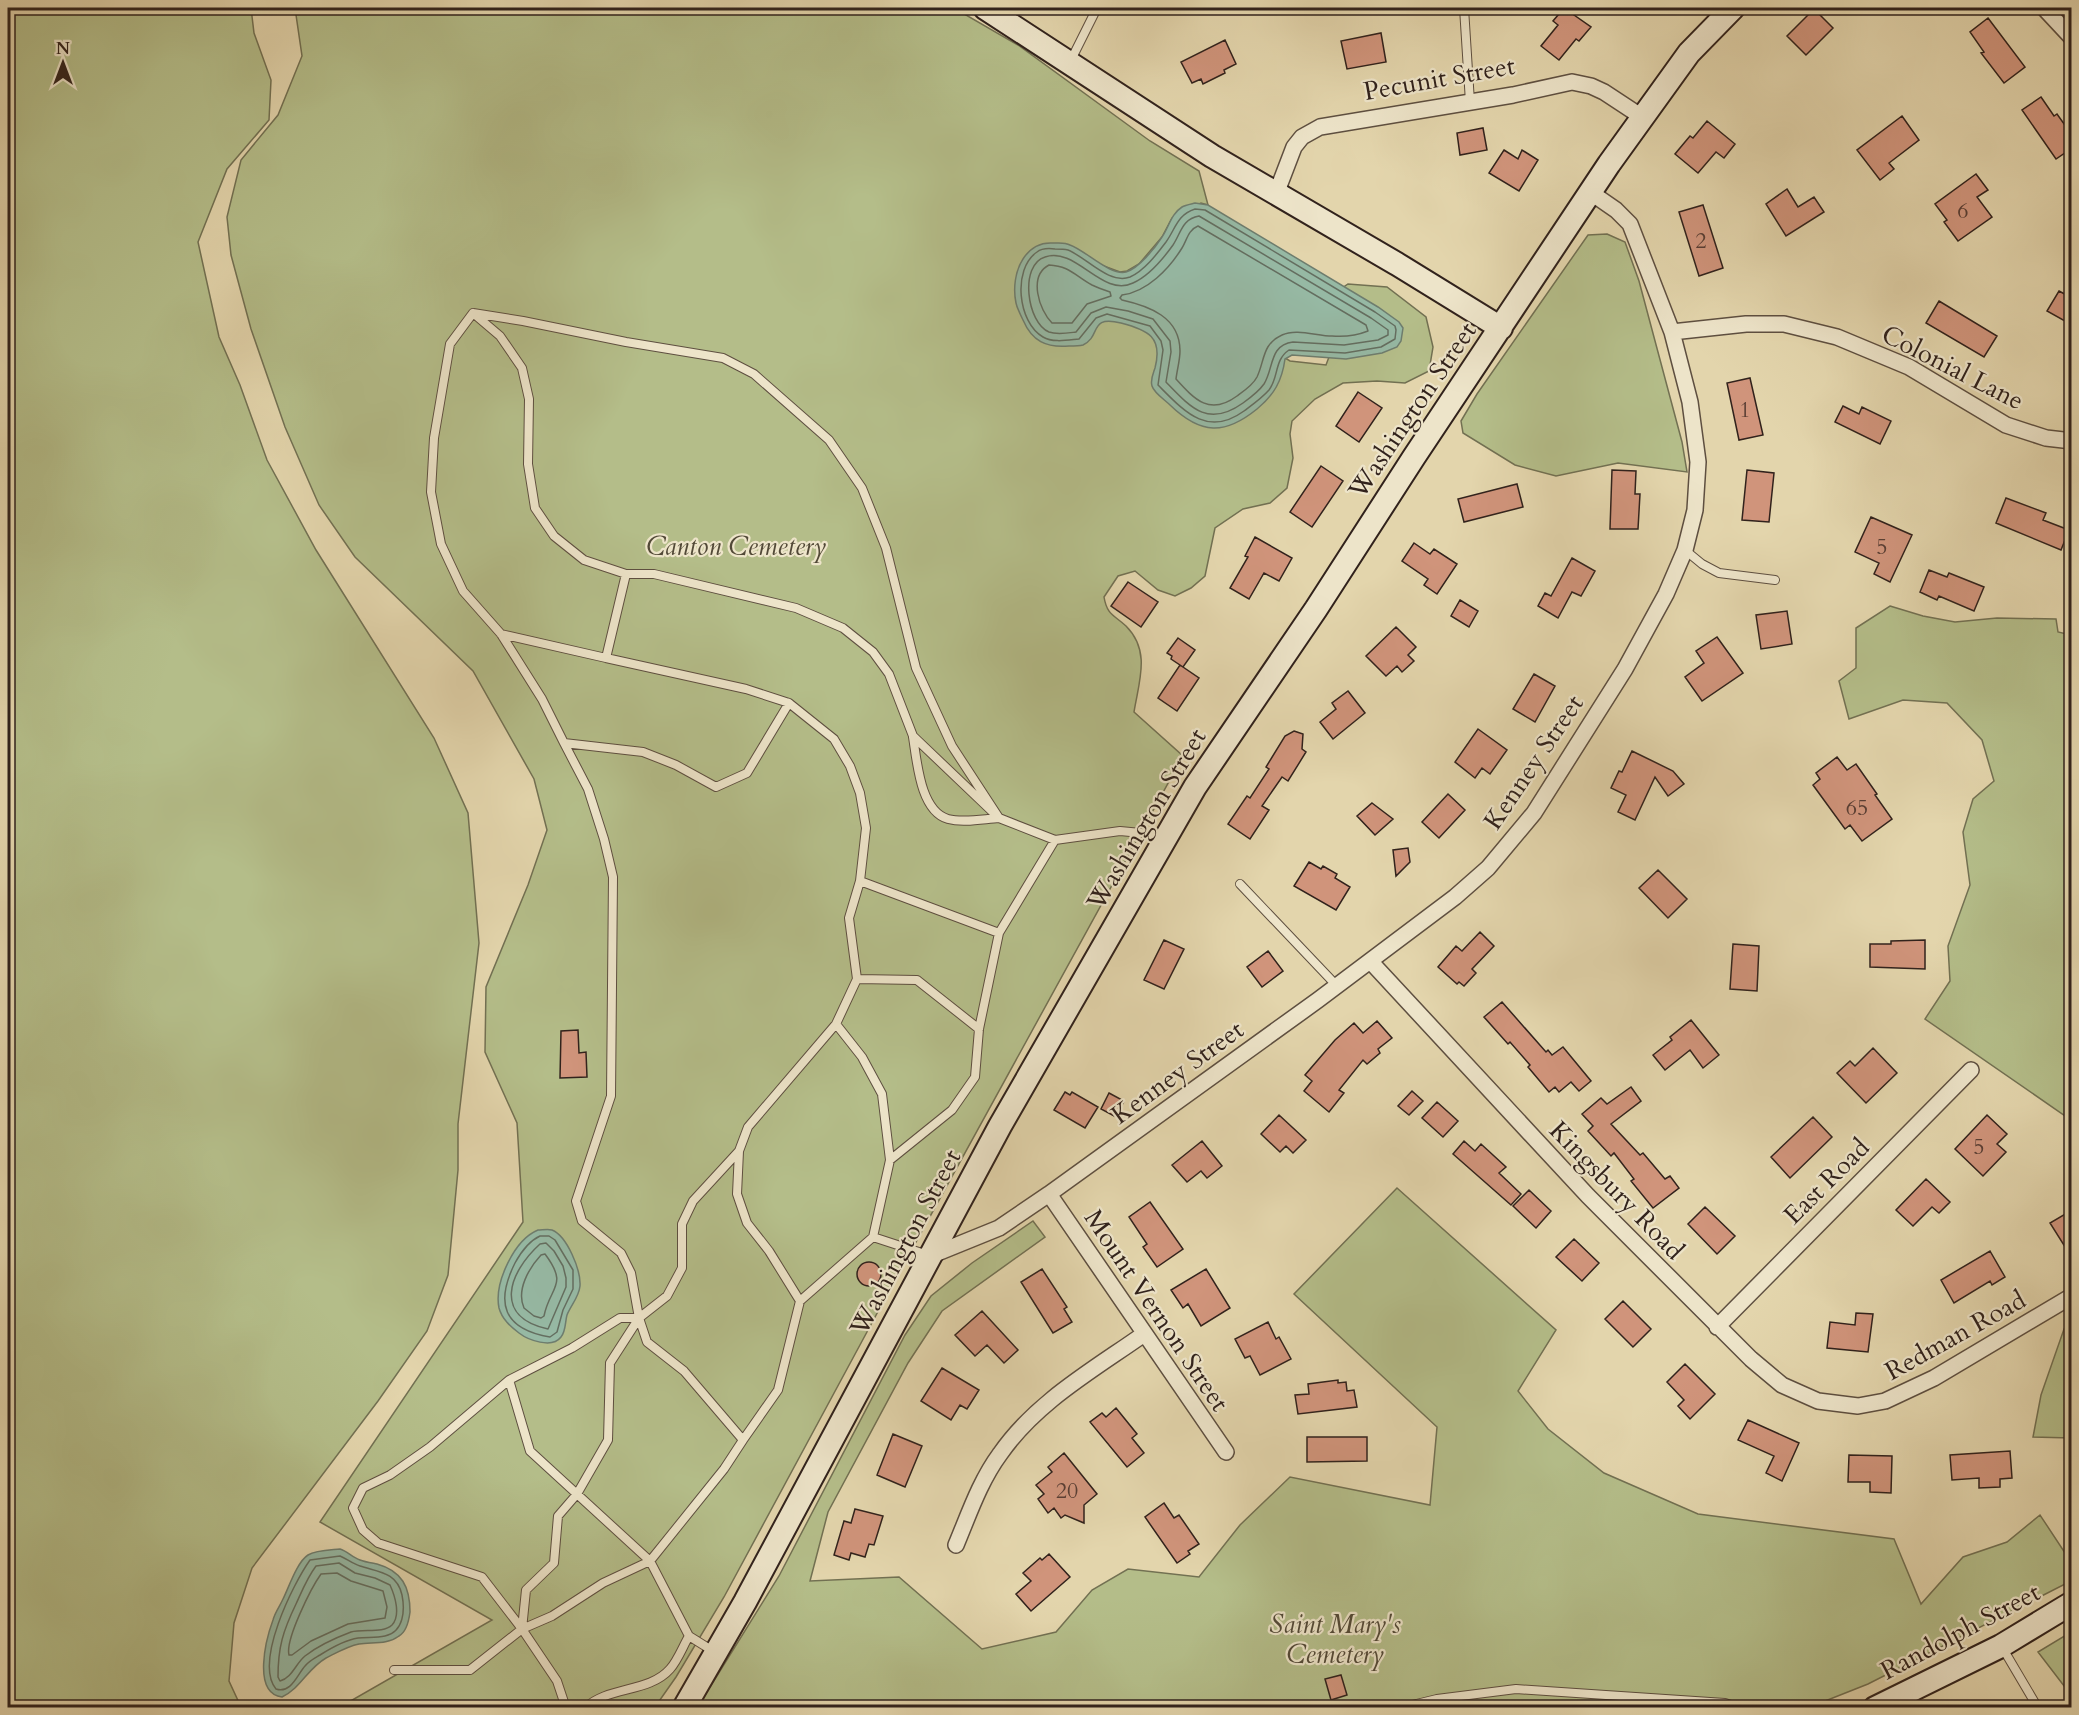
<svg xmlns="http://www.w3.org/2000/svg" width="2079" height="1715" font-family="Cardo,serif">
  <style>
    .green { fill: #b4bd89; stroke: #727052; stroke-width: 1.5 }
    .water { fill: #96b9a4; stroke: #6e7d6e; stroke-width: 1.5 }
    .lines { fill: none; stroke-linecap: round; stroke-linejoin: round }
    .shore { stroke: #646e60; stroke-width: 1.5 }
    .building { fill: #d0947b; stroke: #31221c; stroke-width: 1.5 }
    .lane-casing { stroke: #5e4f40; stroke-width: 10 }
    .street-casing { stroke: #5e4f40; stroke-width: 18 }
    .secondary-casing { stroke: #31221c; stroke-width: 26 }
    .lane { stroke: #ede4c9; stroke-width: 8 }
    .street { stroke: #ede4c9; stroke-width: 15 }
    .secondary { stroke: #ede4c9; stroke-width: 22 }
    .labels { text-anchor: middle; stroke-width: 4.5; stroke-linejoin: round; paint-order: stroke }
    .number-label { font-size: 22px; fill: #593e34 }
    .street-label { font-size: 26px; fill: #31221c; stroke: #ede4c9 }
    .park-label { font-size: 26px; font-style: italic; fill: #524937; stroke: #ede4c9 }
  </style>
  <rect width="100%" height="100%" fill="#e3d5ac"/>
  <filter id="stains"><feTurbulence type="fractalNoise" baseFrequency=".00333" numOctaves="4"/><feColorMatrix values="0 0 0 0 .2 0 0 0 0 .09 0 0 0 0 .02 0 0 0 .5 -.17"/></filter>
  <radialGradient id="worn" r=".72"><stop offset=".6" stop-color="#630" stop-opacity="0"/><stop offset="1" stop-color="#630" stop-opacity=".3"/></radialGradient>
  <path class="green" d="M8 8H251L254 33 271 80 269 120 227 169 198 242 219 337 240 385 267 460 316 550 434 738 468 813 479 943 458 1124V1170L448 1275 427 1331 378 1401 252 1568 234 1623 229 1681 241 1707H8Z
    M295 8H954L1018 45 1150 141 1199 171 1208 205 1201 203 1172 218 1162 237 1139 264 1127 271 1120 272 1101 265 1254 339 1290 361 1326 365 1335 341 1332 295 1348 284 1387 287 1426 317 1433 347 1429 371 1405 383 1377 381 1343 383 1315 399 1292 421 1290 434 1293 458 1287 488 1270 503 1243 509 1215 528 1205 576 1191 588 1175 596 1158 590 1135 571 1118 576 1104 597C1107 615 1114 615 1126 626 1151 651 1139 681 1134 712L1183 756 888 1293 724 1597 676 1677 655 1707H340L492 1620 320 1522 523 1222 517 1123 485 1052 486 987 528 885 547 830 534 779 473 671 355 557 319 505 285 427 251 329 231 255 227 217 241 160 278 115 302 56Z
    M1607 234 1625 242 1639 281 1682 442 1687 472 1618 463 1556 476 1515 465 1463 433 1461 421 1477 394 1588 235Z
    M1890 606 1923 616 1955 622 1997 618 2056 619 2058 632 2071 635V1120L1925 1019 1950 981 1948 946 1970 885 1963 832 1973 799 1994 781 1982 740 1947 703 1903 700 1849 719 1839 681 1856 668V628Z
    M1397 1188 1556 1330 1518 1391 1548 1429 1604 1473 1698 1514 1894 1539 1921 1604 1963 1557 2007 1542 2040 1515 2071 1562V1581L1868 1684 1810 1707 697 1708 779 1576 905 1335 931 1296 972 1263 1033 1221 1045 1237 942 1311 908 1363 828 1512 810 1581 899 1577 982 1649 1056 1632 1092 1590 1128 1569 1199 1577 1240 1525 1290 1477 1430 1505 1437 1427 1294 1294Z
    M2071 1318V1438L2033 1437 2041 1395 2064 1329Z
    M2071 1632V1695L2038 1652Z"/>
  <path class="water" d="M1195 203 1208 205 1378 307 1399 322 1403 328 1401 341 1397 347 1382 353 1346 359 1292 355 1285 359C1282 381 1274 395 1257 409 1225 435 1201 435 1170 405 1165 400 1154 393 1152 386 1150 380 1153 374 1155 368 1163 337 1148 330 1121 323 1088 315 1102 336 1083 345 1079 346 1073 346 1069 346 1046 348 1032 341 1023 320 1020 314 1017 308 1016 303 1013 289 1015 271 1023 259 1030 248 1039 242 1053 243 1058 243 1065 242 1070 245 1085 250 1110 276 1126 272 1139 268 1155 248 1162 237 1169 227 1171 214 1182 207 1185 205 1191 204 1195 203Z
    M538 1230C542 1230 548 1229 552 1230 567 1236 581 1270 580 1286 579 1297 571 1305 567 1315 565 1322 566 1331 561 1337 552 1349 528 1340 519 1333 510 1326 502 1319 499 1308 494 1283 514 1240 538 1230Z
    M340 1549C347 1551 352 1557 360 1560 365 1562 372 1563 377 1564 402 1571 410 1587 410 1612 409 1620 406 1632 399 1636 387 1645 373 1642 359 1644 348 1646 336 1653 326 1658 307 1669 301 1688 282 1697 252 1693 266 1639 273 1620 275 1612 280 1606 283 1599 289 1587 297 1562 308 1555 316 1550 330 1550 340 1549Z"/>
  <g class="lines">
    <path class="shore" d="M1195 209 1205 210 1375 312 1395 326 1396 330 1395 339 1381 347 1345 353 1289 350C1274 360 1279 377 1269 390 1262 398 1252 405 1244 411 1207 438 1184 411 1158 385L1163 350 1161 341 1150 326 1107 314 1096 318 1079 339C1068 340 1053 343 1043 337 1018 323 1012 269 1037 252 1042 248 1048 248 1055 249 1059 249 1064 249 1068 250 1086 257 1109 285 1130 277 1144 271 1157 254 1166 242 1176 228 1177 215 1195 209Z
      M1199 216 1371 318 1388 330V335L1378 340 1344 345 1293 342C1269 345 1274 368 1264 384 1259 391 1250 398 1243 403 1208 428 1191 408 1166 382L1171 352 1170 341 1153 319 1128 311 1106 307 1091 313 1076 332C1068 333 1057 335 1049 332 1027 323 1019 265 1045 257 1076 246 1102 298 1133 283 1149 276 1163 259 1173 245 1181 233 1182 219 1199 216Z
      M1198 226 1366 325 1368 331C1358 335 1344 337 1332 336 1317 336 1296 328 1282 335 1262 344 1265 360 1257 377 1253 385 1244 391 1237 396 1210 416 1195 400 1176 379 1177 370 1180 360 1180 351 1180 317 1149 306 1122 300L1120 298 1122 295C1147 292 1169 269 1182 248 1187 240 1188 230 1198 226Z
      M1049 265C1070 266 1075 276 1092 285 1098 288 1104 290 1110 292L1111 296 1087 304 1072 323H1052C1039 310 1028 276 1049 265Z
      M540 1236H549L555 1240 573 1270V1289L563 1310 557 1332 550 1337C503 1329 495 1303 515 1263 521 1252 529 1241 540 1236Z
      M540 1244 546 1243 554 1251 563 1266 566 1278V1287L548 1329C493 1317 508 1273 540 1244Z
      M545 1254C569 1286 550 1286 544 1316L541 1318 534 1316 524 1308C516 1290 529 1268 541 1255Z
      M340 1556C347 1559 353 1564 360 1566 378 1572 397 1572 402 1595 405 1610 404 1632 385 1636 376 1638 367 1637 358 1638 345 1640 331 1648 320 1655 315 1658 309 1661 305 1666 297 1675 291 1694 276 1689 254 1662 293 1584 310 1560Z
      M339 1563 355 1573 375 1578 390 1585C395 1596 401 1615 392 1625 383 1634 362 1628 351 1632 335 1638 319 1645 305 1656 296 1663 292 1678 280 1681L278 1677C278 1647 283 1631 296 1604 302 1591 307 1578 316 1566Z
      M337 1573 351 1581 383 1591 387 1607 385 1618 348 1624 311 1641 292 1655H289C285 1640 311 1588 321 1574Z"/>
  </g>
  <path class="building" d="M1564 8 1591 27 1579 41 1576 39 1559 60 1541 46 1558 25 1553 21Z
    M1814 9 1833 28 1806 55 1787 36Z
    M1988 18 2025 67 2004 83 1981 53 1984 52 1970 32Z
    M1381 33 1386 62 1347 69 1341 41Z
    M1225 40 1236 64 1224 70 1225 73 1203 84 1201 79 1192 83 1181 62Z
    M2041 97 2054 116 2057 114 2072 135V148L2056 159 2022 110Z
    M1902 116 1919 140 1889 163 1894 169 1880 180 1857 150Z
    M1707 121 1735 144 1724 158 1716 152 1698 173 1675 154 1690 136 1693 138Z
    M1483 128 1487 150 1460 155 1457 133Z
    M1504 150 1518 159 1522 150 1538 160 1519 191 1489 173Z
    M1976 174 1988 190 1977 197 1992 217 1958 241 1944 222 1947 220 1935 204Z
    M1787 189 1798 207 1814 197 1824 212 1786 236 1766 204Z
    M1703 205 1723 268 1699 276 1679 212Z
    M2059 291 2072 298V325L2047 311Z
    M1939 301 1997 336 1984 357 1926 323Z
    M1750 378 1763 435 1739 440 1727 383Z
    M1358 392 1382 408 1359 442 1336 426Z
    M1843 406 1859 414 1862 407 1891 421 1880 444 1835 422Z
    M1321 466 1343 481 1312 527 1290 512Z
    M1612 470 1636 471 1635 494H1640L1638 529H1610Z
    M1747 470 1774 473 1769 522 1742 520Z
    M1517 484 1523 507 1464 522 1458 499Z
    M2006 498 2046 513 2043 520 2069 530 2061 550 1996 523Z
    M1871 517 1912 535 1890 582 1874 574 1879 563 1855 552Z
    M1255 537 1292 558 1279 581 1264 573 1249 599 1230 588 1248 557 1245 556Z
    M1414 543 1430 554 1434 549 1457 564 1437 594 1424 585 1428 579 1402 561Z
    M1572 558 1595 571 1581 596 1572 592 1558 618 1538 606 1545 593 1551 596Z
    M1929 570 1947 577 1949 573 1984 587 1974 611 1939 596 1937 600 1920 592Z
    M1128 582 1158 602 1141 627 1111 606Z
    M1460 600 1478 611 1469 627 1451 616Z
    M1787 611 1792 644 1761 649 1756 615Z
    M1396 627 1416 647 1408 655 1414 661 1402 672 1397 666 1386 676 1366 656Z
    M1717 637 1743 673 1702 701 1685 677 1704 663 1696 651Z
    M1178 638 1195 650 1183 667 1171 659 1172 656 1167 653Z
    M1180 665 1199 678 1177 711 1158 698Z
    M1534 674 1555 686 1535 722 1513 709Z
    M1348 691 1365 713 1333 739 1320 722 1336 709 1332 703Z
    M1478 729 1507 750 1490 774 1482 768 1475 778 1455 762Z
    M1294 731 1303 734 1302 749 1306 752 1288 781 1282 777 1262 806 1269 810 1250 839 1228 824 1247 796 1250 798 1269 769 1266 767 1285 736Z
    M1632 751 1673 771 1684 784 1668 796 1655 777 1635 820 1618 812 1626 795 1611 788 1619 771 1622 772Z
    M1837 757 1847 770 1856 764 1877 794 1875 795 1892 819 1862 841 1850 825 1845 829 1813 785 1820 779 1816 773Z
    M1448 794 1465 810 1439 838 1422 822Z
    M1372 803 1393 819 1375 835 1357 816Z
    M1408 848 1410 862 1396 876 1393 850Z
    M1309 862 1321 869 1323 866 1337 874 1335 878 1350 887 1336 910 1294 886Z
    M1658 870 1687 899 1668 918 1639 888Z
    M1480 932 1494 946 1472 969 1476 973 1464 986 1459 982 1457 984 1438 967 1456 946 1462 951Z
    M1164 940 1184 949 1164 989 1144 980Z
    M1925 940V969L1870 967V944H1891V941Z
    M1733 944 1759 946 1757 991 1730 989Z
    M1268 951 1283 971 1262 987 1247 967Z
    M1502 1002 1546 1052 1548 1050 1552 1055 1563 1047 1591 1081 1579 1091 1571 1082 1559 1092 1555 1087 1549 1092 1528 1067 1530 1065 1510 1042 1508 1044 1484 1017Z
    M1691 1020 1719 1055 1703 1068 1690 1050 1665 1070 1653 1055 1672 1040 1670 1037Z
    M1377 1021 1392 1038 1378 1049 1380 1053 1367 1064 1363 1060 1339 1090 1344 1093 1329 1112 1304 1091 1312 1081 1305 1075 1335 1040 1354 1023 1363 1033Z
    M578 1030 579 1053 586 1052 587 1077 560 1078 561 1031Z
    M1873 1048 1897 1073 1866 1103 1837 1073 1850 1061 1855 1066Z
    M1631 1087 1641 1101 1611 1124 1640 1155 1643 1153 1665 1179 1670 1176 1679 1188 1653 1208 1631 1181 1634 1179 1614 1153 1611 1156 1588 1131 1593 1126 1582 1114 1601 1098 1607 1104Z
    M1412 1091 1423 1101 1409 1115 1398 1106Z
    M1065 1092 1070 1095 1072 1092 1098 1107 1085 1128 1054 1110Z
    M1109 1093 1124 1101 1116 1117 1101 1109Z
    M1437 1102 1458 1121 1443 1137 1422 1118Z
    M1279 1115 1306 1140 1293 1153 1286 1146 1280 1152 1261 1134Z
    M1987 1115 2007 1134 1997 1144 2006 1152 1983 1176 1955 1149Z
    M1813 1117 1832 1137 1790 1178 1771 1157Z
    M1202 1141 1222 1166 1207 1178 1201 1171 1187 1182 1172 1165Z
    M1464 1141 1475 1151 1481 1144 1506 1167 1499 1173 1521 1194 1511 1205 1453 1154Z
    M1926 1179 1950 1202 1939 1213 1932 1207 1913 1226 1896 1210Z
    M1529 1190 1551 1211 1536 1228 1513 1206Z
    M1150 1202 1183 1249 1157 1267 1143 1247 1147 1244 1129 1217Z
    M1705 1207 1735 1236 1717 1254 1688 1224Z
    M2072 1210V1258L2050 1223Z
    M1574 1239 1599 1263 1582 1281 1556 1257Z
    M1990 1251 2005 1277 1992 1285 1990 1281 1954 1303 1941 1280Z
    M857 1274a12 12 0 1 1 24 0a12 12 0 1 1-24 0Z
    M1042 1269 1067 1307 1064 1309 1072 1322 1053 1333 1021 1282Z
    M1206 1269 1230 1308 1201 1326 1188 1304 1183 1308 1171 1290Z
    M1623 1301 1651 1329 1633 1347 1605 1319Z
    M982 1311 1018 1350 1004 1363 987 1345 975 1356 955 1335Z
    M1856 1313 1873 1314 1868 1352 1827 1348 1830 1322 1855 1325Z
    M1268 1322 1276 1339 1279 1337 1291 1359 1260 1375 1250 1356 1245 1358 1235 1339Z
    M1685 1364 1715 1394 1690 1419 1678 1406 1684 1400 1667 1382Z
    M942 1368 979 1390 967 1409 960 1405 951 1420 921 1401Z
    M1338 1380V1383L1346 1382 1347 1391 1354 1390 1357 1407 1298 1414 1295 1395 1309 1394 1308 1384Z
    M1116 1408 1137 1434 1132 1438 1144 1453 1127 1467 1090 1422 1102 1413 1106 1417Z
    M1748 1420 1799 1443 1782 1481 1766 1473 1774 1456 1738 1440Z
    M893 1434 922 1446 905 1487 877 1475Z
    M1307 1437H1367V1461L1307 1462Z
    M2010 1451 2012 1478 2000 1479V1487L1979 1488V1478L1952 1480 1950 1455Z
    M1064 1453 1097 1494 1084 1505V1523L1065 1515 1061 1518 1054 1508 1048 1513 1038 1499 1044 1494 1036 1485 1052 1472 1048 1467Z
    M1849 1455 1892 1456 1891 1493 1870 1492V1482H1848Z
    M1164 1503 1174 1518 1179 1515 1199 1544 1188 1551 1190 1554 1177 1563 1145 1517Z
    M855 1509 883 1516 874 1545 869 1544 865 1557 851 1553 849 1560 834 1555 844 1521 851 1523Z
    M1049 1554 1070 1577 1031 1611 1016 1594 1031 1581 1023 1573 1040 1558 1042 1560Z
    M1341 1675 1347 1695 1331 1700 1325 1679Z"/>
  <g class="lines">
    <defs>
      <path id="lane" d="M1464 8 1470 102
        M1071 60 1097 8
        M473 313 450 344 434 438 431 492 441 544 463 591 501 634 542 699 564 743
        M1685 550 1702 564 1719 573 1775 580
        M626 574 606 658 746 689 789 703
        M501 634 606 658
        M913 737C917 761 920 811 948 819 963 823 983 819 999 818
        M999 818 952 746 916 668 886 548 862 488 829 440 754 374 723 358 626 342 523 321 473 313 500 336 522 368 529 399 528 464 535 508 554 536 584 560 626 574H654L796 608 843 628 873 652 889 674 913 736 999 818 1055 840 1120 831 1162 835
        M860 881 849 918 857 979 917 980 979 1029
        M1240 884 1337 986
        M999 933 860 881 866 828 860 793 850 766 834 739 789 703 747 773 716 787 676 765 643 752 564 743 588 789 604 839 613 877 611 1096 576 1201 582 1221 621 1253 631 1273 639 1318 667 1296 682 1268V1224L693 1201 739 1151 748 1127 836 1024 862 1057 882 1094 890 1160 952 1110 975 1077 979 1029 999 933 1055 840
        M836 1024 857 979
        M739 1151 737 1194 747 1223 769 1251 800 1301 873 1237 928 1255
        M873 1237 890 1160
        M509 1380 572 1348 620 1318H639L610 1363 608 1440 577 1494 558 1516 554 1563 526 1590 522 1629 552 1616 603 1583 650 1561 530 1451 509 1380 430 1447 390 1475 363 1488 353 1508 363 1530 378 1543 482 1577 522 1629 557 1681 566 1708
        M743 1440 778 1390 800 1301
        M689 1636 713 1651
        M2002 1647 2038 1708
        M394 1670H470L522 1629
        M585 1708C608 1686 649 1693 670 1669 678 1660 683 1646 689 1636L650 1561 724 1469 743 1440 684 1371 647 1342 639 1318
        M1400 1708 1437 1699
        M1440 1708 1437 1699 1516 1689 1725 1703 1740 1708"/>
      <path id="street" d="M2044 8 2072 38
        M1276 194 1294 147 1302 137 1320 127 1513 95 1572 82 1591 86 1604 92 1642 117
        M1672 332 1746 324H1784L1837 337 1909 367 2006 425 2046 438 2072 441
        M1371 962 1588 1196 1751 1359 1782 1385 1818 1401 1858 1406 1885 1401 1934 1378 2072 1296
        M1049 1194 1226 1452
        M930 1256 999 1228 1049 1194 1318 1000 1455 897 1488 868 1534 813 1625 669 1666 594 1685 550 1695 510 1698 462 1690 402 1672 332 1630 224 1616 210 1590 192
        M1717 1327 1971 1070
        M956 1545C969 1514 980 1481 1000 1454 1036 1402 1093 1370 1144 1334"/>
      <path id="secondary" d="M985 8 1212 156 1397 264 1501 328
        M684 1708 745 1602 1000 1126 1195 787 1316 609 1414 457 1609 164 1689 53 1733 8
        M1875 1708 2001 1646 2072 1603"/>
    </defs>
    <use href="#lane" class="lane-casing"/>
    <use href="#street" class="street-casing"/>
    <use href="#secondary" class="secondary-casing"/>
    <use href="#lane" class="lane"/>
    <use href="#street" class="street"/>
    <use href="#secondary" class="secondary"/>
  </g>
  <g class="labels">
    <g class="number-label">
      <text x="1963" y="218">6</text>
      <text x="1701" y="248">2</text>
      <text x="1745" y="417">1</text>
      <text x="1882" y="554">5</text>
      <text x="1857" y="815">65</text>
      <text x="1979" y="1154">5</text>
      <text x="1067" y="1498">20</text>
    </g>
    <g class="street-label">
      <text transform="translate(1439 78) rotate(-10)" y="9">Pecunit Street</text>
      <text transform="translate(1953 367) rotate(27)" y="9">Colonial Lane</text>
      <text transform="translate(1412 410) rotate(-56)" y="9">Washington Street</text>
      <text transform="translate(1533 762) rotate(-56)" y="9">Kenney Street</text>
      <text transform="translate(1146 819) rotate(-59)" y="9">Washington Street</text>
      <text transform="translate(1177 1072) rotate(-36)" y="9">Kenney Street</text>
      <text transform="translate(1826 1181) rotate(-45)" y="9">East Road</text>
      <text transform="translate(1617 1190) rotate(46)" y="9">Kingsbury Road</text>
      <text transform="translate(905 1242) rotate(-62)" y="9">Washington Street</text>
      <text transform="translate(1157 1310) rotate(56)" y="9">Mount Vernon Street</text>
      <text transform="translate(1955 1335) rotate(-29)" y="9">Redman Road</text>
      <text transform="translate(1960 1631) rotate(-28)" y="9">Randolph Street</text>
    </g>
    <g class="park-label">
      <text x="736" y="555">Canton Cemetery</text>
      <text x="1335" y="1633">Saint Mary's<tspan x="1335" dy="30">Cemetery</tspan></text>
    </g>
  </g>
  <rect width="2079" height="1715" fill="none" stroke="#e3d5ac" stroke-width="30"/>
  <rect x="9" y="9" width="2061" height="1697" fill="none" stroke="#31221c" stroke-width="3"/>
  <rect x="15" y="15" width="2049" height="1685" fill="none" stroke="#31221c" stroke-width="1.5"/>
  <g transform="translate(63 63)" stroke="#ede4c9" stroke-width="4.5" paint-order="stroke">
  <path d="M0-4.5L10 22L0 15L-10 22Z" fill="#31221c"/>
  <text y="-9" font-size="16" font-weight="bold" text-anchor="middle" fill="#31221c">N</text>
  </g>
  <rect width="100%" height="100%" filter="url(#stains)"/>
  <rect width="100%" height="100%" fill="url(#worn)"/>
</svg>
